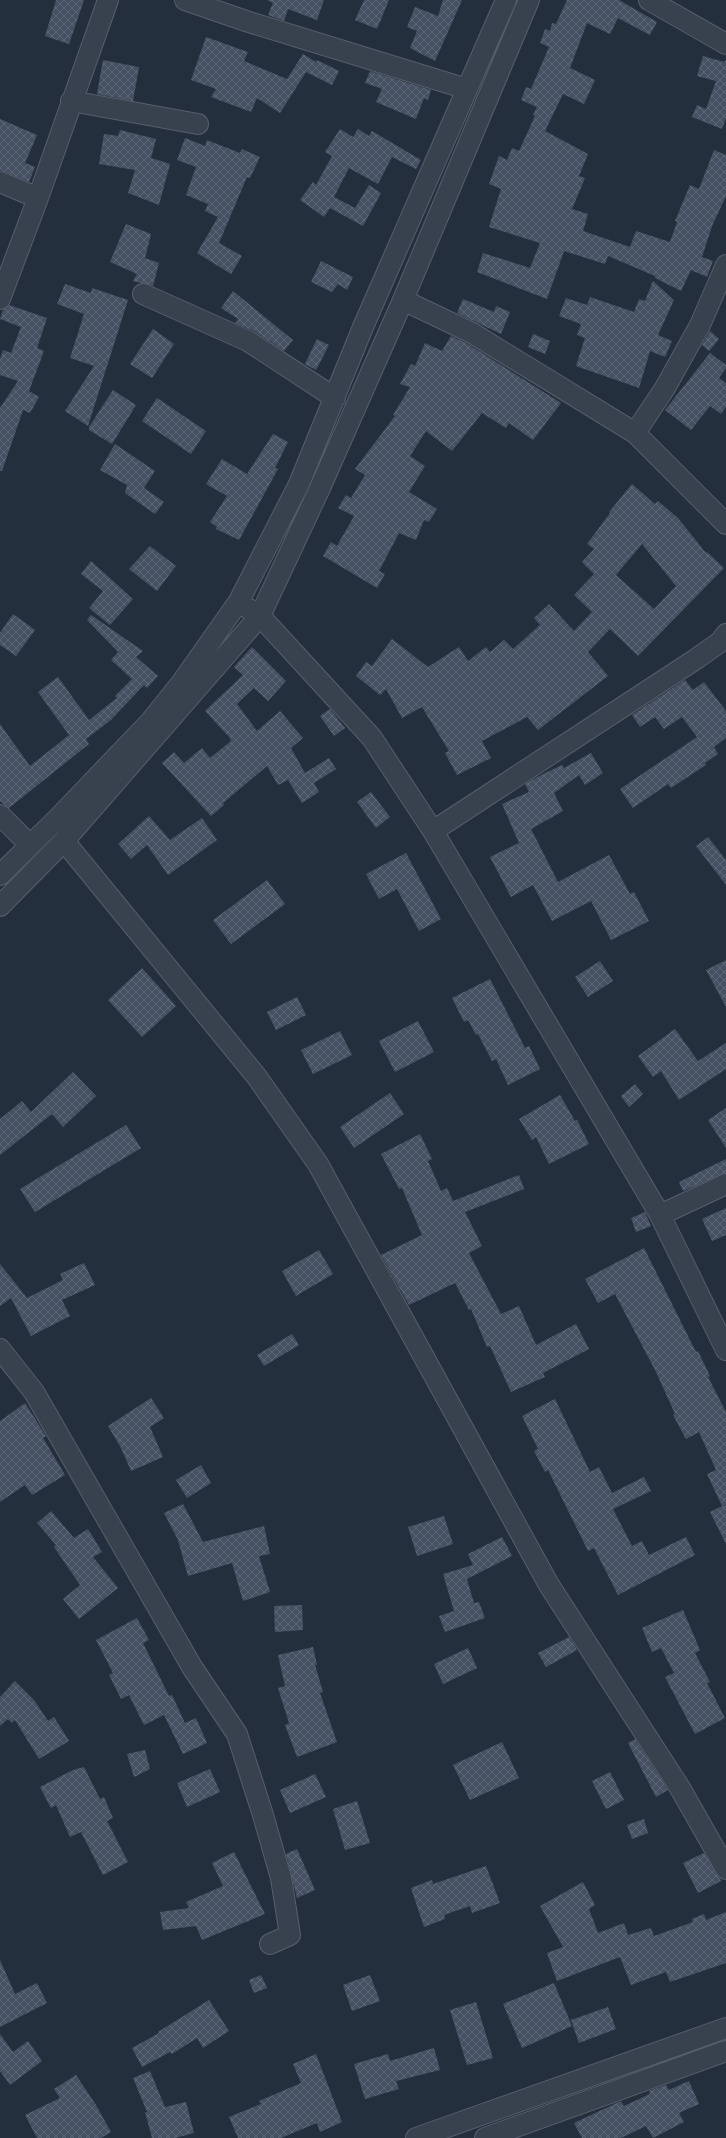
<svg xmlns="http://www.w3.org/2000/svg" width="726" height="2138" font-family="Barlow,sans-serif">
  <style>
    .building { fill: url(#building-cross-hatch); fill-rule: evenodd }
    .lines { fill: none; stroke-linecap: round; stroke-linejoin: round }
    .minor-casing { stroke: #565f6c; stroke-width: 22 }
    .minor { stroke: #38414e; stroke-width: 20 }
  </style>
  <defs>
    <pattern id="building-cross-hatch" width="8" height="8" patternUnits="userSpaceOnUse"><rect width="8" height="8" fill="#455162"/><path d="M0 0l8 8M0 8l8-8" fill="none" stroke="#5d6877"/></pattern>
  </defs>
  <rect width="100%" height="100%" fill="#242f3e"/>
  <path class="building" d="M56,0H84L69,44L45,36Z
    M267,0H324L317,20L288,9L284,21L268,15L273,3Z
    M364,0H389L377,29L355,20Z
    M443,0H462L435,61L410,48L417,31L407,27L415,7L438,16Z
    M567,0H619L657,22L650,35L618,18L610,34L587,23L570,68L595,80L584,104L563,94L545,131L588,154L579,176L585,178L572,209L588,214L583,231L630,247L636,231L670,242L677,222L675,221L690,185L699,189L714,150L726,155V196L712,226L702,257L713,261L707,277L691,270L681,291L655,278V276L608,256L605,264L564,251L547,299L477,272L483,253L530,268L540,243L489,227L501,189L489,184L499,156L507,160L512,148L519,151L535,116L533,115L537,107L521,100L526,87L531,89L549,47L540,43L545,29L550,31L552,23L556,24Z
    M206,37L248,52L244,61L287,79L303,54L316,62L317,60L339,71L332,85L306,72L280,113L257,98L251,112L211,97L216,89L191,80Z
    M703,56L724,62L726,60V118L722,129L692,117L697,105L706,109L716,81L697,76Z
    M103,60L139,67L133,101L97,94Z
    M370,71L431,90L428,100L424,98L416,119L376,102L382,89L365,83Z
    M0,119L37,135L25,163L35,167L29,182L0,170Z
    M340,129L353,137L358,129L369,136L372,131L421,160L416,169L392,157L378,184L349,168L334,197L355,208L369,185L381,193L363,226L330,208L324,217L300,200L313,182L316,185L332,156L325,152Z
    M120,130L156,139L151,158L170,164L159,205L128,193L135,170L99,164L104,134L118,136Z
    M185,138L205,146L207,140L240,153L242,149L260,157L250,178L247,177L219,243L242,256L231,274L197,253L218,217L205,211L208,204L186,195L196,167L177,160Z
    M126,224L151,234L145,258L159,263L153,286L133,281L137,274L110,262Z
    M321,261L353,277L347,290L338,284L332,292L311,282Z
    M653,281L674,300L658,335L672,341L665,357L650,351L639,388L576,366L585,338L577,335L581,324L559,316L566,298L587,305L590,297L634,312L639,299L645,301Z
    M65,284L91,293L92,288L128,300L88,426L65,411L94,366L70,358L84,314L57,304Z
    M233,291L293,340L284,351L254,331L235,323L238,319L221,308Z
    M463,299L494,312L496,306L510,312L501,334L457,313Z
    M9,305L47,318L37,348L44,351L29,391L39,397L30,413L23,410L2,471H0V408L18,381L0,375V359L3,350L11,353L21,327L0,319L3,310Z
    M153,329L174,344L152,378L130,364Z
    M710,331L719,339L709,351L702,345Z
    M533,334L550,341L545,354L528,347Z
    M451,336L466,343L561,403L533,440L509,423L506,428L482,413L452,451L426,431L410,456L425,466L409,492L437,509L429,522L424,520L416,540L399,533L379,571L385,574L377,588L323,556L331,542L337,546L354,516L338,508L346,495L351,498L365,475L355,469L395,416L393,415L410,387L400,384L411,364L415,366L425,343L442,351Z
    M317,339L329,345L316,370L305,364Z
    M710,353L726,365V368L719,378L726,383V407L721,414L710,406L691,430L665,410Z
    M113,390L136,405L112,444L89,430V427Z
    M157,398L206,431L191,454L142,421Z
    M273,434L288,442L275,468L278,469L239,540L216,529L217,527L210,522L227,496L206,484L222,459L247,474Z
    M115,444L155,471L144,488L164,502L155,514L125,493L127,485L100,470Z
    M632,484L655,504L658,501L678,518L706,553L707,552L724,568L638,656L610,629L588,652L608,676L538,730L527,717L482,741L491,758L457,775L445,753L449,751L422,707L402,718L386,689L380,695L356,676L366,662L372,666L392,639L428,667L459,647L468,661L486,647L490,652L504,640L513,649L540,625L534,618L549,604L574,631L592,612L574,595L594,574L582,562L594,549L587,544L610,513L609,512ZM642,544L676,586L654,609L616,575Z
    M150,546L176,566L157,591L129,569Z
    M91,561L133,599L110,625L89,608L103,591L81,574Z
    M13,614L35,630L16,656L0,645V633Z
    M91,615L143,651L136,657L158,676L147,688L144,685L111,720L86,739L89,744L9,808L0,801V724L30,766L69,735L38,692L58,677L89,720L117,698L115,696L132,679L111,660L118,652L87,620Z
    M252,647L286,681L268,701L254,688L237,704L257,731L280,711L303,738L291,748L305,773L329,758L336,769L314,783L319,792L302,803L288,780L278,785L267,766L223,803L224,805L211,816L162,763L174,752L184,763L202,748L210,758L231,741L230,738L205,711L243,675L234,667Z
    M685,680L693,690L704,682L726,711V738L714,747L718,754L705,763L706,765L671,788L668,784L633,808L620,789L697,737L682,717L664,729L655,717L640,727L632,715Z
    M330,709L345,728L334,736L320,716Z
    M591,753L603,773L585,785L579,775L554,793L563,811L531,829L558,882L609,855L630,894L634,892L649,921L611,940L591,901L552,921L533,885L511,897L490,857L519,843L502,804L529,792L525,784L539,776L562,765L564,768Z
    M371,792L390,817L376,828L357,802Z
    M149,816L170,840L202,818L217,840L168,875L147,845L131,859L118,844Z
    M708,837L726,860V885L696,846Z
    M406,853L441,919L419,931L397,889L379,899L366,874Z
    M267,880L285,904L231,944L213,920Z
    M726,960V1007L706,970Z
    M600,961L613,981L588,997L575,977Z
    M142,968L176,1006L142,1037L108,1000Z
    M490,979L525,1048L529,1046L540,1069L508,1085L496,1059L492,1061L478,1034L476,1035L468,1020L464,1022L452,998Z
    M297,997L306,1015L276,1030L267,1012Z
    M418,1021L434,1052L395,1072L379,1041Z
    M675,1029L698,1061L726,1043V1069L679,1100L661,1071L653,1077L638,1056Z
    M340,1031L352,1055L313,1074L301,1050Z
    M73,1072L96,1096L63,1127L52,1114L0,1155V1119L22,1101L31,1112Z
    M635,1084L643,1094L629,1107L621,1096Z
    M390,1093L404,1114L354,1148L340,1127Z
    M560,1095L575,1121L577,1120L589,1144L549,1164L536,1137L532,1140L519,1119Z
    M726,1108V1148L708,1120Z
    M126,1125L141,1148L35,1212L20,1189Z
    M420,1134L432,1159L428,1161L441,1191L447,1188L453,1201L519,1175L524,1189L465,1212L482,1246L469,1253L501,1314L519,1306L536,1345L576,1324L589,1349L543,1373L545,1377L511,1392L490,1346L487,1347L471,1309L469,1310L455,1283L409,1305L381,1255L422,1235L402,1188L399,1189L381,1154Z
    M726,1159V1173L683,1191L679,1182Z
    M726,1208V1235L712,1241L702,1219Z
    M645,1212L651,1226L636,1232L631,1218Z
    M644,1248L696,1352L698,1351L710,1376L708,1377L726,1412V1544L710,1512L722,1506L707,1474L716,1470L699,1432L686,1439L673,1415L675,1414L656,1372L615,1294L598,1303L585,1279Z
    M319,1250L333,1274L296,1296L282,1271Z
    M84,1263L95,1285L62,1300L70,1316L31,1336L11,1298L0,1306V1264L27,1298L63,1280L60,1274Z
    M292,1334L299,1345L264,1366L257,1355Z
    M151,1398L164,1418L150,1427L163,1457L131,1471L121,1448L108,1426Z
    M555,1399L590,1472L599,1467L612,1493L644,1477L651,1491L613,1509L632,1546L642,1541L649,1555L686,1537L695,1555L618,1595L594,1548L588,1551L548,1470L545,1472L534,1451L538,1449L522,1416Z
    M25,1403L46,1436L43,1438L65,1475L32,1495L25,1485L0,1502V1421Z
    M201,1465L211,1483L187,1498L176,1480Z
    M183,1504L203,1542L264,1526L270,1554L259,1556L270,1592L243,1601L232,1563L188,1576L178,1540L164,1513Z
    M51,1511L74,1538L88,1529L102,1552L93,1557L118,1588L79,1619L63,1599L80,1585L54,1547L56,1545L37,1523Z
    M444,1516L453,1544L417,1556L408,1527Z
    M502,1537L512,1556L467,1579L474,1603L479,1602L485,1618L445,1632L439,1616L454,1611L443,1574L473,1565L468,1554Z
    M302,1605L303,1630L275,1632L274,1606Z
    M683,1610L700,1650L695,1653L710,1682L707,1683L725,1718L695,1734L665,1677L674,1673L661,1648L652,1652L642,1628Z
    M137,1618L149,1640L143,1643L169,1696L172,1695L185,1723L196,1718L207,1743L183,1754L164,1715L144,1725L129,1695L121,1699L109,1675L113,1673L96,1640Z
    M569,1637L577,1650L546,1667L538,1653Z
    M313,1647L317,1665H315L323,1692L320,1693L337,1742L297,1757L285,1725L289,1723L278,1688L285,1686L278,1655Z
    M468,1648L477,1668L443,1684L434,1664Z
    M15,1681L34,1700L48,1721L54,1717L69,1741L39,1759L15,1720L12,1723L8,1719L0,1726V1697Z
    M635,1739L668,1790L656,1797L628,1743Z
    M502,1742L519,1778L470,1800L453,1765Z
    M145,1750L150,1769L134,1777L127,1754Z
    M84,1767L100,1799L104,1797L113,1818L107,1821L128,1862L103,1875L81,1832L70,1837L56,1805L51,1808L40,1787L73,1770Z
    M210,1769L220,1792L187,1807L177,1783Z
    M610,1772L624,1800L606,1809L592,1781Z
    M315,1774L326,1797L290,1813L280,1790Z
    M357,1801L370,1843L345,1850L333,1809Z
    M644,1819L648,1833L632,1839L627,1825Z
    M297,1849L315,1890L297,1898L286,1854Z
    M234,1852L265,1914L202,1940L196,1926L163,1930L160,1912L189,1908L186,1902L223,1886L212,1863Z
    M704,1853L721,1881L698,1893L683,1863Z
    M486,1866L500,1903L472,1913L470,1906L444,1915L445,1919L424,1927L411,1888L432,1880L433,1884Z
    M583,1882L595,1905L589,1909L598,1933L624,1923L628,1935L651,1928L654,1936L693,1922L692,1919L704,1914L706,1920L726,1912V1963L670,1982L666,1972L631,1985L620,1957L557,1981L547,1953L563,1947L540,1906Z
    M0,1960L15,1994L37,1983L47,2003L0,2027Z
    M261,1975L267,1988L254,1993L249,1980Z
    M370,1975L380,2001L352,2011L343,1985Z
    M554,1983L572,2026L522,2048L503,2004Z
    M209,2000L229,2031L203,2048L197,2038L172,2054L170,2052L142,2067L132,2048L159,2033L158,2032Z
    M476,2002L493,2058L467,2065L450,2010Z
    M608,2007L616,2029L579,2043L571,2020Z
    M0,2034L13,2052L28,2041L42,2061L10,2085L0,2071Z
    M434,2048L440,2070L396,2081L399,2089L365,2099L354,2064L388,2054L390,2061Z
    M316,2054L342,2122L320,2132L317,2123L281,2138H238L229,2117L261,2104L259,2101L301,2083L293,2064Z
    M150,2071L165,2107L186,2102L194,2133L175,2138H152L145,2112H147L133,2078Z
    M76,2075L96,2105L111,2132L101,2138H37L25,2115L60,2098L54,2089Z
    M689,2081L699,2104L679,2113L684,2122L653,2138L646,2126L621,2138H582L574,2123L621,2101L624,2106L650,2094L649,2091L666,2085L669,2090Z"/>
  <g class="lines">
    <g class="minor-casing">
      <path id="minor" d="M185,0L249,22L467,89
        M649,0L726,44
        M71,101L198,124
        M0,182L38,198
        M143,294L248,341L335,398
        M0,299L38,198L108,0
        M403,300L472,333L635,433L726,524
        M635,433L665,388L700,325L726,265
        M249,609L260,616L372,738L433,831L660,1215L726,1350
        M0,815L30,845
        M433,831L696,659L720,642L726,634
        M64,841L257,1077L318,1164L549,1585L680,1788L726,1869
        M0,875L59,817L150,722L182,682L239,601L299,484L363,327L506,0
        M0,906L64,841L260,616L320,488L403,300L529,0
        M660,1215L726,1184
        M0,1349L34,1392L192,1667L237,1734L263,1815L281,1878L290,1935L270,1944
        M416,2138L726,2028
        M485,2138L726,2051"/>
    </g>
    <use href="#minor" class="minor"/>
  </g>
</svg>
